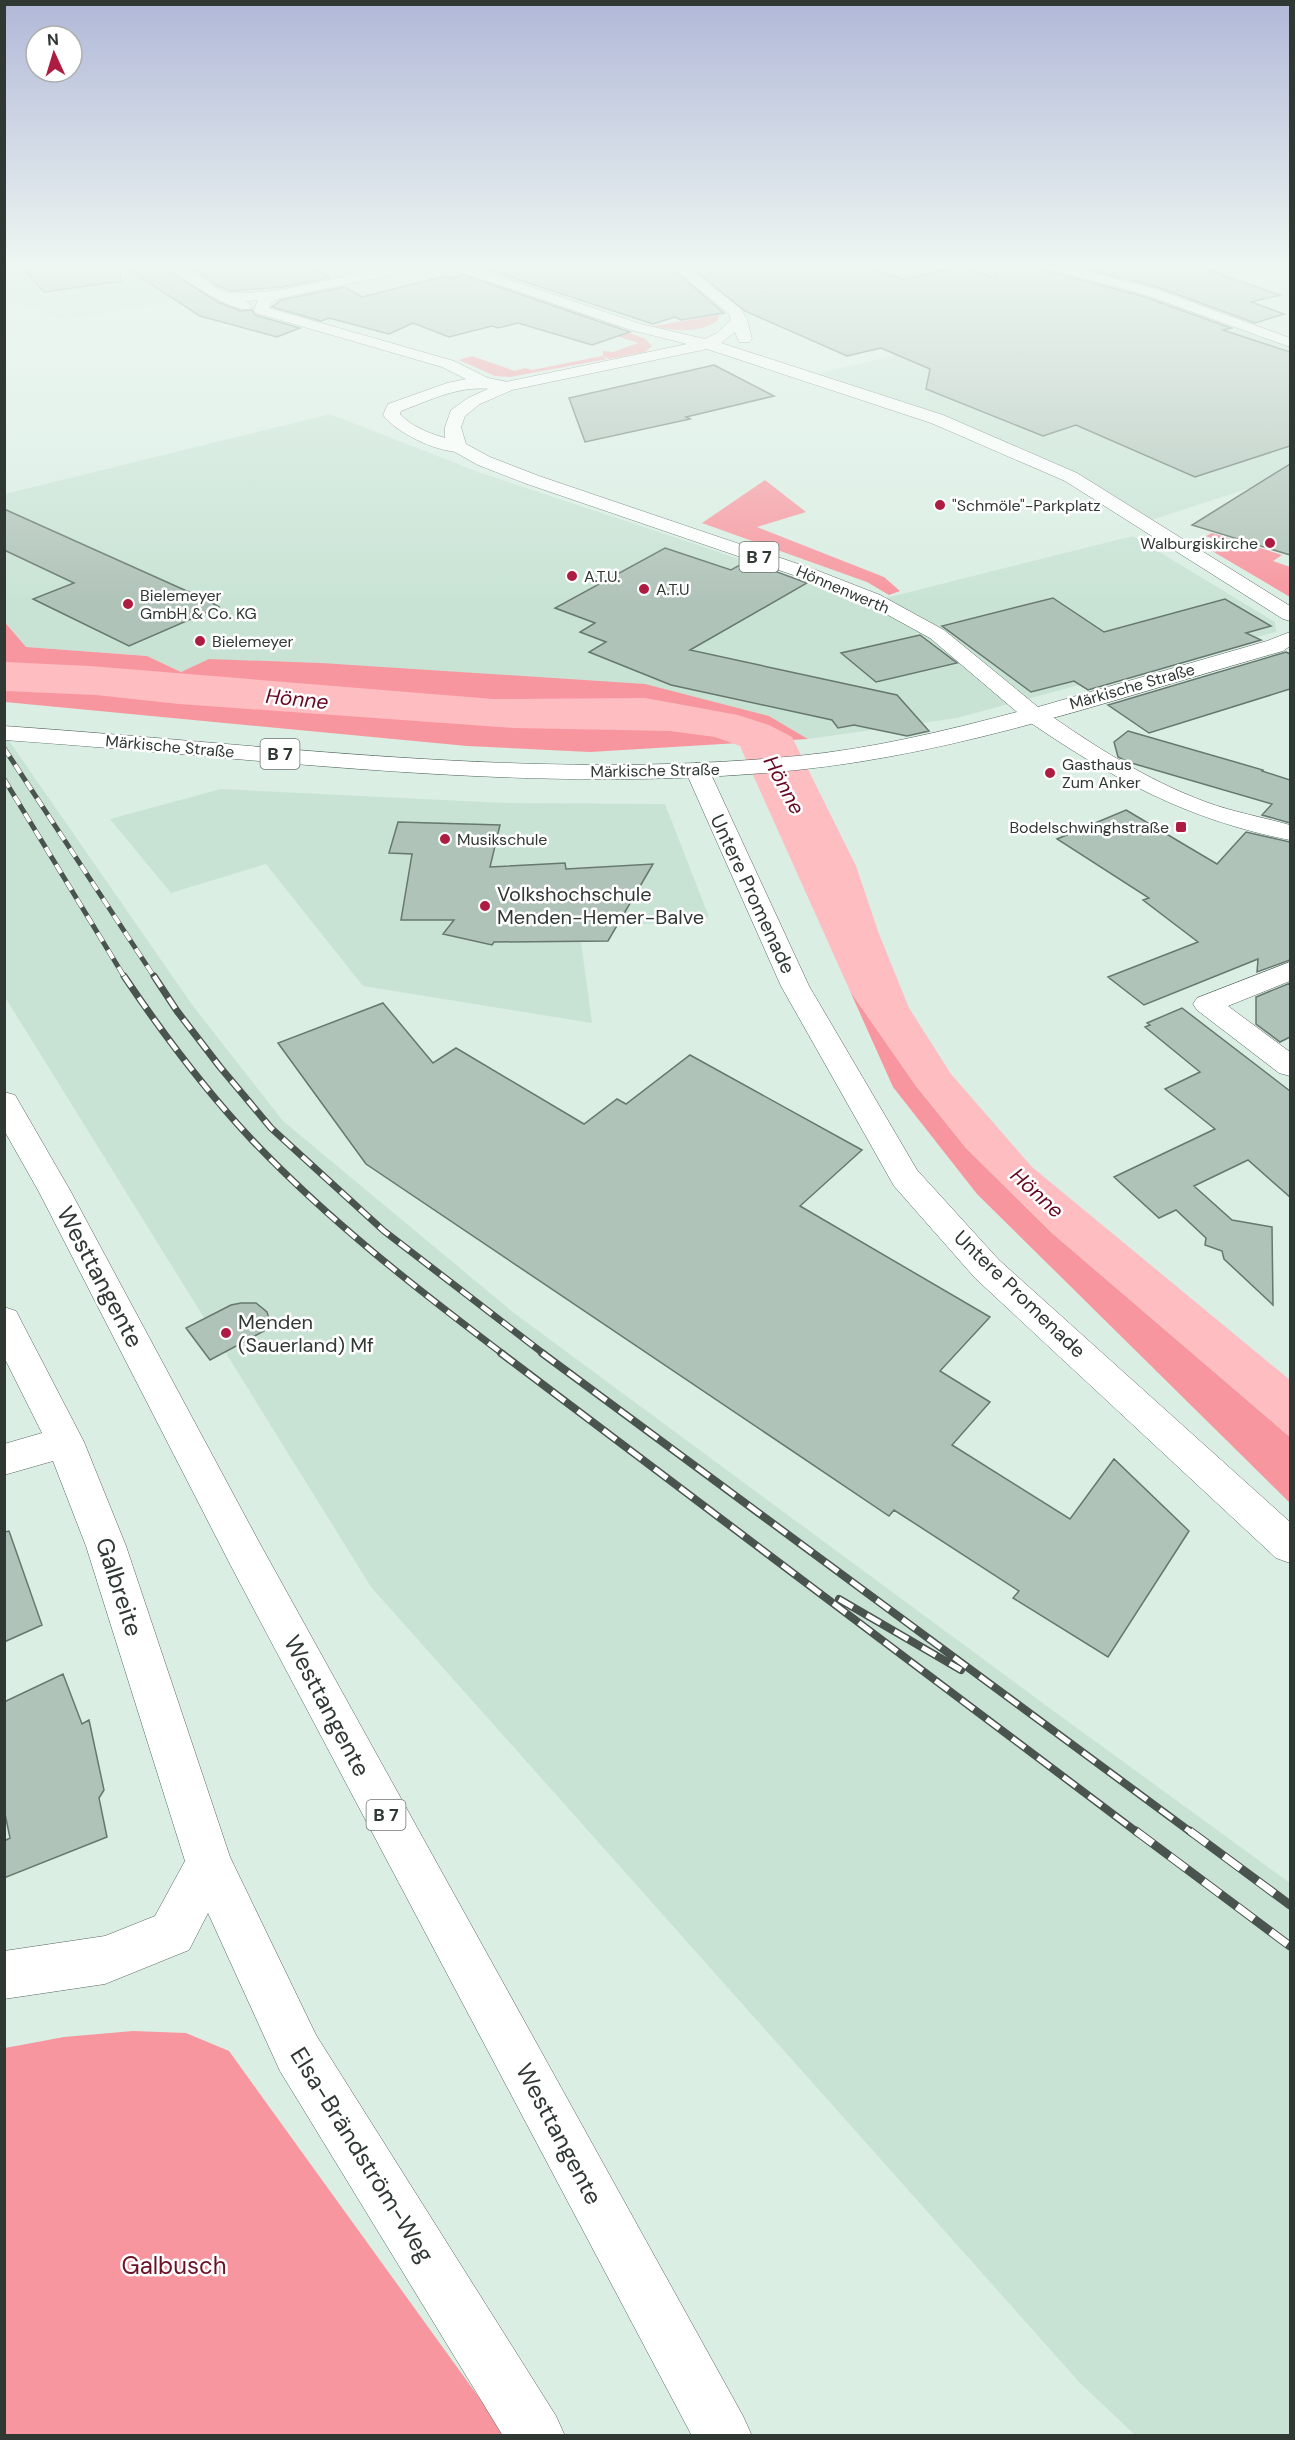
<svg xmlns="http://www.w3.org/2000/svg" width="1295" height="2440" font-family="'DM Sans',sans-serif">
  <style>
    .built { fill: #c8e3d4 }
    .green { fill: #f8969f }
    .water { fill: #febdc1 }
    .building { fill: #b0c3b8; stroke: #67786e; stroke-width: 1.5 }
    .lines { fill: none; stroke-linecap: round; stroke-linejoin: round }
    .minor-casing { stroke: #56675d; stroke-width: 1 }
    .major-casing { stroke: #56675d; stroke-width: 1 }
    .minor { fill: #fff; fill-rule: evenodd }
    .major { fill: #fff; fill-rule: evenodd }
    .rail-far3-casing { stroke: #4a544f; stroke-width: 5 }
    .rail-far2-casing { stroke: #4a544f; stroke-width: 7 }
    .rail-far1-casing { stroke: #4a544f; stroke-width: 8 }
    .rail-casing { stroke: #4a544f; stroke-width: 9 }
    .rail-far3 { stroke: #fff; stroke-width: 4; stroke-dasharray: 10; stroke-linecap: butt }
    .rail-far2 { stroke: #fff; stroke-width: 4.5; stroke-dasharray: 13; stroke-linecap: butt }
    .rail-far1 { stroke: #fff; stroke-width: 5; stroke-dasharray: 16; stroke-linecap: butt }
    .rail { stroke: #fff; stroke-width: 7; stroke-dasharray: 21; stroke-linecap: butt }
    .poi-dot { fill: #af1c41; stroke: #fff; stroke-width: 2 }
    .labels { text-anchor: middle; stroke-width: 5; stroke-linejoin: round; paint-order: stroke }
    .far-poi-label { font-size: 16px; fill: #303834; stroke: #fff; text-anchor: start }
    .far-street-label { font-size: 16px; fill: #303834; stroke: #fff }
    .shield { fill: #fff; stroke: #6e7471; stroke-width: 1.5 }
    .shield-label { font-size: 18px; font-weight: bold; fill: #303834 }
    .poi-label { font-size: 20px; fill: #303834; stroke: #fff; text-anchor: start }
    .street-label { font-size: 20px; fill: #303834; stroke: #fff }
    .water-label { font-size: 21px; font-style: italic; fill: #660821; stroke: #fff }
    .near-street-label { font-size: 24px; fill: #303834; stroke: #fff }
    .near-park-label { font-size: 24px; fill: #6c1025; stroke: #fff }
  </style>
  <rect width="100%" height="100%" fill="#daeee3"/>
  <path class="built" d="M5,264H160L210,295L64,320L5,299Z
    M1149,294L1290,346V494L1259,485L1151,520L935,414L817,374Z
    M330,414L481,473L710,549L807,583L858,605L1133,536L1275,622L1276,632L957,718L808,739L769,716L210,659L181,672L147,656L26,647L5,621V494Z
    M5,735L193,1006L283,1121L514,1313L1044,1704L1290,1883V2435H1135L1080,2383L371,1587L5,997Z
    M221,789L505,803L665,804L709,917L617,927L608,941L581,942L592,1023L363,986L266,864L171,893L110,819Z"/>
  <path class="green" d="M719,315L718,320C701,333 675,332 654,326Z
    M579,317L644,338L652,346L645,352L609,359L603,356V351L613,352L638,343L602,331Z
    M472,356L515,371L525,368L532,370L602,356L607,359L510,377L495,376L459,360Z
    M765,480L806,512L757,527L884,577L900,591L889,595L867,582L702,523Z
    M1212,533L1282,555L1273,561L1290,567V597L1207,548L1222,542L1206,536Z
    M4,621L26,647L147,656L181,672L209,659L321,663L645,684L769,716L808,739L590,752L467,746L5,702Z
    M850,991L916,1086L966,1148L1052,1233L1290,1437V1503L977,1194L893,1087Z
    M133,2031L186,2033L229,2051L506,2435L5,2436V2048L64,2037Z"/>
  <path class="water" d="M5,662L90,666L493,699L645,698L738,715L769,725L792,737L856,866L879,934L909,1008L951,1074L1032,1167L1290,1380V1437L1052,1233L966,1148L916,1086L850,991L740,746L715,737L670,731L514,728L179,704L96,695L5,691Z"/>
  <path class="building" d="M19,264H119L121,281L44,292Z
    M120,264H164L181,279L218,302L241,311L252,310L255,315L300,328L277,337L200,316Z
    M181,264H306L330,278L282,287L231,291L218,286L196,270Z
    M510,264H667L724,313L681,320L675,317L653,324L486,269Z
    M687,264H717L727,269L759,264L776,266L809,264L822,269L862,264L903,279L963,267L995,278L998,264H1036L1039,269L1142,296L1231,328L1223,330L1290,352V446L1195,477L1076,425L1043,436L926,389L930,369L881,348L847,356L745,311Z
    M1066,264H1191L1280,295L1251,302L1284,314L1255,323L1154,286Z
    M464,275L630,332L592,345L518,323L498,328L492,326L449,337L413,323L389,334L329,318L321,321L272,307L281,300L345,287L362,297L445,276L452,278Z
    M714,365L774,396L686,417L690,419L585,442L569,398Z
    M1290,464V555L1192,525Z
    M4,509L209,601L219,607L129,646L33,599L74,583L4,550Z
    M665,548L731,570L747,561L807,583L690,650L897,695L929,731L907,736L854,725L838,728L832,720L671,685L589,652L606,642L580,632L595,623L555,608Z
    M1053,598L1104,632L1225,599L1271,626L1246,633L1261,640L1088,690L1074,681L1031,692L942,626Z
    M920,635L957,663L876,682L841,653Z
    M1286,652L1290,654V689L1149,733L1108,705Z
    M1128,731L1263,770L1262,771L1290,780V823L1262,815L1272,804L1128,762L1118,757L1114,742Z
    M1126,810L1217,864L1246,832L1290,842V960L1257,972L1258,959L1144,1005L1108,977L1198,942L1143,900L1149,898L1057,839Z
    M398,822L500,825L490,867L565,863L566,869L653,864L608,941L494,942L492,945L443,934L454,920H401L412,854L389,853Z
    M1290,983V1037L1280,1042L1256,1024V997Z
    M383,1003L433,1063L456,1048L584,1124L617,1099L626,1104L690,1055L862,1150L800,1206L990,1317L940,1371L990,1402L952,1445L1070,1519L1114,1459L1189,1531L1108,1657L1013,1598L1019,1591L894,1510L889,1516L366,1164L278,1043Z
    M1182,1008L1290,1091V1197L1248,1160L1194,1186L1232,1220L1272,1227L1273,1305L1224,1259L1222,1251L1205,1245L1206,1238L1176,1210L1159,1218L1114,1177L1215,1129L1165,1089L1200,1072L1145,1027L1150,1025L1147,1023Z
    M241,1303H256L267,1312L269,1319L264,1331L210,1360L186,1328L231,1305Z
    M9,1531L42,1625L4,1642V1532Z
    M63,1674L82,1724L89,1720L104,1790L99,1798L107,1837L4,1878V1841L10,1838L4,1809V1702Z"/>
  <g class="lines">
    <g class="minor-casing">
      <path id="minor" d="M166,264C196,261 211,293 231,293C300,295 365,264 433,264L431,267L426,268L280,298L271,303L269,308L454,361L488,378L513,383L515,386L507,391C463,383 441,396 401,411L400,414C417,432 442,437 465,443L468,447L465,451C443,456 396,433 383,415L388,404L447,383L466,379L442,367L256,313L254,310L258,300L246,301L252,306L250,309C233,313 178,277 166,264Z
        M1038,264H1059L1153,288L1290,338V347L1143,294L1040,267Z
        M1033,707L1041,709C1093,745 1146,780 1206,802C1233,812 1262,817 1290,825V840C1187,820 1111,778 1025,719L1022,714L1025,709Z
        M697,763L705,765L709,770L809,986L917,1170L999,1260L1290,1522V1563L1276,1558L975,1278L894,1186L781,986L685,770L689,765Z
        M1290,962V981L1228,1006L1290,1052V1076L1279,1073L1197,1010L1193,1004L1197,998Z
        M4,1307L16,1311L84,1442L126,1546L230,1857L316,2035L556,2416L565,2436H503L280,2071L208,1913L189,1950L105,1984L4,1999V1951L105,1936L155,1916L185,1861L86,1546L53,1461L4,1475V1444L42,1433L4,1357Z"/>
    </g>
    <g class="major-casing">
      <path id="major" d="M444,264H463L641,324L705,339L717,333L731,320L729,314L669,264H684L741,309L747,319L752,339L749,342H739L735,332L721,343L943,415L1077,473L1290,606V621L1283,619L1065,481L931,423L707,349L512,390L480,404L465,416L461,427L466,444L490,457L539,476L816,570L880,595L944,630L1038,707L1267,641L1290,632V646L1283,651C1123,696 963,753 797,770C533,797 268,758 4,740V726C268,744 532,782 797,756C871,749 945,731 1017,712L930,638L866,603L802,578L527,484L478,465L453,451L445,437V427L451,410L468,398L501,383L687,344L631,330L446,267Z
        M4,1092L15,1095L71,1192L259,1542L743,2416L752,2436H692L231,1566L39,1192L4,1130Z"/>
    </g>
    <use href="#minor" class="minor"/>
    <use href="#major" class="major"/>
    <g class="rail-far3-casing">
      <path id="rail-far3" d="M4,748L155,978
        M4,779L125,978"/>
    </g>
    <g class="rail-far2-casing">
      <path id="rail-far2" d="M124,976C163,1034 205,1090 253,1141C329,1221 416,1288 503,1354
        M154,976L177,1011L220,1067L271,1128L384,1231L544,1354"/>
    </g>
    <g class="rail-far1-casing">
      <path id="rail-far1" d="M501,1353L1138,1833
        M542,1353L1192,1833
        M839,1599L961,1670"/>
    </g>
    <g class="rail-casing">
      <path id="rail" d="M1136,1831L1290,1946
        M1190,1831L1290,1905"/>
    </g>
    <use href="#rail-far3" class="rail-far3"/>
    <use href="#rail-far2" class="rail-far2"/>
    <use href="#rail-far1" class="rail-far1"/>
    <use href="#rail" class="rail"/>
  </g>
  <linearGradient id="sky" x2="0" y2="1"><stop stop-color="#b1b8d8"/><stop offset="0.44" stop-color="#eef7f2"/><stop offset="1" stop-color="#eef7f2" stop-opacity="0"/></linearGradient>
  <rect width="1295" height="605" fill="url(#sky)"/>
  <g class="poi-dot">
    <circle cx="940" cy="505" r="6"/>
    <circle cx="1270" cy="543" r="6"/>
    <circle cx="572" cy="576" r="6"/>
    <circle cx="644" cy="589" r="6"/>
    <circle cx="128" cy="604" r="6"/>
    <circle cx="200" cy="641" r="6"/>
    <circle cx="1050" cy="773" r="6"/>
    <rect x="1175" y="821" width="12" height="12" rx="3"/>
    <circle cx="445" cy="839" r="6"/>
    <circle cx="485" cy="906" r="6"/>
    <circle cx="226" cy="1333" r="6"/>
  </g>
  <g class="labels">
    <g class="far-poi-label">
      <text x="952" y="511">"Schmöle"-Parkplatz</text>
      <text x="1258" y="549" text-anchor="end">Walburgiskirche</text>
      <text x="584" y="582">A.T.U.</text>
      <text x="656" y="595">A.T.U</text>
      <text x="140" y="601">Bielemeyer<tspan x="140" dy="18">GmbH &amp; Co. KG</tspan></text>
      <text x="212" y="647">Bielemeyer</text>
      <text x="1062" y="770">Gasthaus<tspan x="1062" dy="18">Zum Anker</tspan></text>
      <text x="1169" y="833" text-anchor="end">Bodelschwinghstraße</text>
      <text x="457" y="845">Musikschule</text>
    </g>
    <g class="far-street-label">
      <text transform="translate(843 589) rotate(23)" y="6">Hönnenwerth</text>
      <text transform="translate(1132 686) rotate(-16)" y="6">Märkische Straße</text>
      <text transform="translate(170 746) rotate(5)" y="6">Märkische Straße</text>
      <text transform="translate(655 770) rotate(-1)" y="6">Märkische Straße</text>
    </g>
    <g class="shield">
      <rect x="739.5" y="542" width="39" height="30" rx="4.5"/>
      <rect x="260.5" y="739" width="39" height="30" rx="4.5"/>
      <rect x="366.5" y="1800" width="39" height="30" rx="4.5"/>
    </g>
    <g class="shield-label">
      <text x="759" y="563">B 7</text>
      <text x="280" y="760">B 7</text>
      <text x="386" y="1821">B 7</text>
    </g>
    <g class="poi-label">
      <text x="497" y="901">Volkshochschule<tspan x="497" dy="23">Menden-Hemer-Balve</tspan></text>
      <text x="238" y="1329">Menden<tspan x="238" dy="23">(Sauerland) Mf</tspan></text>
    </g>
    <g class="street-label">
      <text transform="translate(753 894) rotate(65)" y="7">Untere Promenade</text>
      <text transform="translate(1020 1294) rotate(44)" y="7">Untere Promenade</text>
    </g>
    <g class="water-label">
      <text transform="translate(297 699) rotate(6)" y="7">Hönne</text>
      <text transform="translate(784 785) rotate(62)" y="7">Hönne</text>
      <text transform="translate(1037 1193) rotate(42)" y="7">Hönne</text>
    </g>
    <g class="near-street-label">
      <text transform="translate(100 1277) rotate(62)" y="8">Westtangente</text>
      <text transform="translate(119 1587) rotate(72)" y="8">Galbreite</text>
      <text transform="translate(327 1706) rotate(62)" y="8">Westtangente</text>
      <text transform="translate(559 2134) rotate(62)" y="8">Westtangente</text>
      <text transform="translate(362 2155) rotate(58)" y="8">Elsa-Brändström-Weg</text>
    </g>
    <g class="near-park-label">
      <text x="174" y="2274">Galbusch</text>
    </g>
  </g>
  <rect width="1295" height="2440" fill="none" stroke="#303834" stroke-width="12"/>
  <g transform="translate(54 54) rotate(356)"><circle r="28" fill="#ffffff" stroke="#acafae" stroke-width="1.5"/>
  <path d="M0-4.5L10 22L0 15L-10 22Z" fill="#af1c41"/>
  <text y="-9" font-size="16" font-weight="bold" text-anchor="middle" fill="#303834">N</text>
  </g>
</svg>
